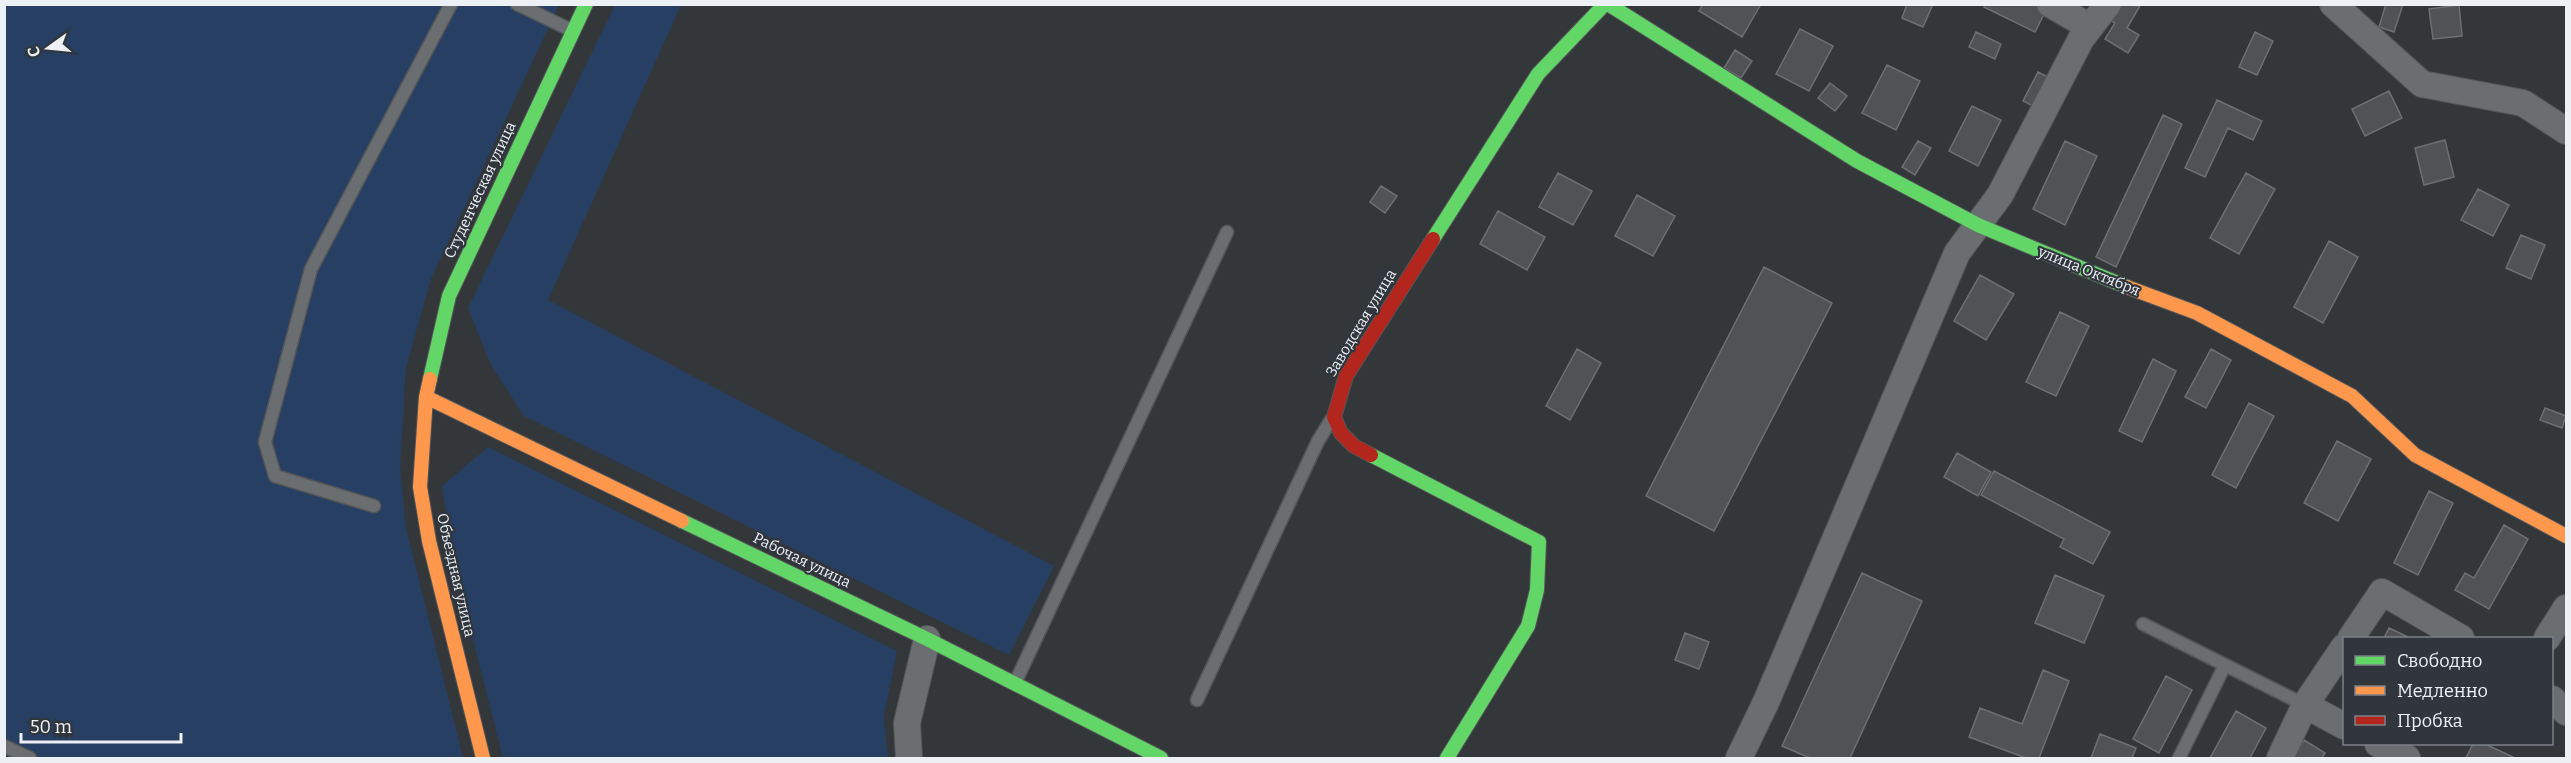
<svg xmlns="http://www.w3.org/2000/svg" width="2571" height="763" font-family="Bitter,serif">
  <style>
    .green { fill: #273f62 }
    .building { fill: #505255; stroke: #6d7073; stroke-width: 1.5 }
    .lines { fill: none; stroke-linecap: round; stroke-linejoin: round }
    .lane-casing { stroke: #535558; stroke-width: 15 }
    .street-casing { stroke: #535558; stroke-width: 28 }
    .fast-casing { stroke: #535558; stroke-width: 16 }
    .slow-casing { stroke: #535558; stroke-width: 16 }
    .jam-casing { stroke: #535558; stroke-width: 16 }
    .lane { stroke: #6b6e71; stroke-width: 12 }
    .street { stroke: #6b6e71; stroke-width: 26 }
    .fast { stroke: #63d668; stroke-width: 14 }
    .slow { stroke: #ff974d; stroke-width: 14 }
    .jam { stroke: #b3261e; stroke-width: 14 }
    .labels { text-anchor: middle; stroke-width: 4.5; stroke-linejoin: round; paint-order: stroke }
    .street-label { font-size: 15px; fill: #edf0f5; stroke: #31363d }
  </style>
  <rect width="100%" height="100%" fill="#34373a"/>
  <path class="green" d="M4,5H559L431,279L406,368L400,467L406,528L463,758H5Z
    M615,5H681L548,300L1054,566L1009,655L524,416L491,365L468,308Z
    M488,447L897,651L884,716L888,758H503L456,573L442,486Z"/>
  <path class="building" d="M1703,4H1761L1742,37L1699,11Z
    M1907,4H1933L1923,27L1902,18Z
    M1985,4H2035L2046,10L2035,32L1984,7Z
    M2119,4L2140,6L2127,28L2139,35L2128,53L2105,39L2115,23L2110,20Z
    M2386,4H2403L2394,32L2379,27Z
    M2459,5L2462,36L2433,39L2429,9Z
    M1800,29L1833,46L1809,91L1776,74Z
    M1976,32L2001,44L1995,59L1969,47Z
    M2255,32L2273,41L2257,75L2239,67Z
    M1735,50L1752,61L1741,78L1724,68Z
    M1887,65L1920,81L1896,130L1862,113Z
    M2038,72L2052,79L2037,108L2023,101Z
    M1830,83L1847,96L1835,111L1818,98Z
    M2389,91L2402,118L2365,136L2352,109Z
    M2217,100L2262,121L2253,140L2228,128L2205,177L2185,168Z
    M1972,106L2001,120L1978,166L1949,151Z
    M2163,115L2182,124L2116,267L2096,257Z
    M2445,140L2454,177L2424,185L2415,148Z
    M1918,141L1931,148L1915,175L1902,167Z
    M2065,141L2097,156L2065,225L2033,209Z
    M1558,173L1592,191L1573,225L1539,207Z
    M2246,173L2275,189L2239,254L2210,238Z
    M1381,186L1397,196L1385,213L1370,202Z
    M2478,189L2509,205L2493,236L2461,220Z
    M1637,195L1675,216L1653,256L1615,236Z
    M1498,211L1545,237L1527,270L1480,244Z
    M2521,235L2545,245L2531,279L2506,268Z
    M2329,241L2358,257L2323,323L2294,307Z
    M1764,267L1832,303L1714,531L1646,496Z
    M1980,275L2014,294L1986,340L1954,321Z
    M2060,312L2089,326L2056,396L2026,382Z
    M1577,349L1601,363L1570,420L1546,406Z
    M2211,349L2231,360L2206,408L2185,397Z
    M2153,359L2176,371L2142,442L2119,431Z
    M2249,403L2274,416L2236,488L2212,475Z
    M2545,408L2566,416L2562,428L2540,420Z
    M2337,441L2371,459L2338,521L2304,503Z
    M1957,453L1991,472L1978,496L1944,477Z
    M1994,471L2110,532L2093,564L2060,547L2064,539L1981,495Z
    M2429,491L2453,503L2418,575L2394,563Z
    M2504,525L2528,539L2489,609L2455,590L2465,573L2474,578Z
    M1862,573L1922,601L1850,758H1810L1782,746Z
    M2055,575L2104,596L2084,643L2035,623Z
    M2389,628L2410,638H2384Z
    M1685,633L1709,642L1699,669L1675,660Z
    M2043,670L2069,681L2039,758H2026L1969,737L1980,708L2022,724Z
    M2166,676L2192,690L2159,753L2133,739Z
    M2236,711L2266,728L2250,758H2210Z
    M2100,734L2136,748L2132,758H2091Z
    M2304,740L2325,753L2322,758H2293Z
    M2473,744H2485L2515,758H2466Z"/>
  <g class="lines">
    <g class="lane-casing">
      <path id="lane" d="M517,4L573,31
        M374,506L275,476L265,442L311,269L451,4
        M2143,624L2305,705
        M1015,683L1227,232
        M1197,700L1318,441L1331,420
        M4,746L30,758
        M2179,758L2225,665"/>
    </g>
    <g class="street-casing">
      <path id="street" d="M2050,4L2090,27
        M2333,4L2422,84L2523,103L2566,131
        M2351,638L2382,592L2461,638
        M2547,638L2566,608
        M2552,699L2566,712
        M2305,705L2344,726
        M2378,744L2407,758
        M909,758L907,723L927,639
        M1739,758L1766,702L1957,253L2000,195L2081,39L2108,4
        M2280,758L2305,705L2344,647"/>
    </g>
    <g class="fast-casing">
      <path id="fast" d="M1608,4L1857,161L1978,225L2127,287
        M1433,239L1538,74L1605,4
        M430,379L449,296L586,4
        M1371,455L1539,542L1537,590L1528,626L1447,758
        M682,521L927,639L1161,758"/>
    </g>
    <g class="slow-casing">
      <path id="slow" d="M2127,287L2197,313L2352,396L2415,455L2566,536
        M430,379L426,397L420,487L429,541L483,758
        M426,397L682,521"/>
    </g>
    <g class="jam-casing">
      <path id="jam" d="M1371,455L1354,446L1341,433L1334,417L1346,376L1433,239"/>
    </g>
    <use href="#lane" class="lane"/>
    <use href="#street" class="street"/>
    <use href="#fast" class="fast"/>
    <use href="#slow" class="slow"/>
    <use href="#jam" class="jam"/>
  </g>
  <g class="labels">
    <g class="street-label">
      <text transform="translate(480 190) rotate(-65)" y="5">Студенческая улица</text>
      <text transform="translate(2089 271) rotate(22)" y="5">улица Октября</text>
      <text transform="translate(1361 323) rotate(-59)" y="5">Заводская улица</text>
      <text transform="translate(802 560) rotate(26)" y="5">Рабочая улица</text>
      <text transform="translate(456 575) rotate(77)" y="5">Объездная улица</text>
    </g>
  </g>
  <rect width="2571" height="763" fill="none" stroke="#edf0f5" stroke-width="12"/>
  <rect x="2343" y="637" width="210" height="108" fill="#31363d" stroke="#7c8087" stroke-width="1.5"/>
  <rect x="2355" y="656" width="30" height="9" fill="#63d668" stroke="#7c8087" stroke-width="1.5"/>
  <text x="2397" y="667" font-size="18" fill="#edf0f5">Свободно</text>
  <rect x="2355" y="686" width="30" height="9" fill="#ff974d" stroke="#7c8087" stroke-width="1.5"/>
  <text x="2397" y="697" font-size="18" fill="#edf0f5">Медленно</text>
  <rect x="2355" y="716" width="30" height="9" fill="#b3261e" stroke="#7c8087" stroke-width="1.5"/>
  <text x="2397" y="727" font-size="18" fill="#edf0f5">Пробка</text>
  <g transform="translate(48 48) rotate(255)" stroke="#31363d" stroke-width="4.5" paint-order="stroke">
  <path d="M0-4.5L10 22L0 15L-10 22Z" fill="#edf0f5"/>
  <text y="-9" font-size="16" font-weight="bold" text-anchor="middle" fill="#edf0f5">С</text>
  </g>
  <path d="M21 733v9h160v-9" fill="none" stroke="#edf0f5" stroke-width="3"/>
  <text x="30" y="733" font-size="18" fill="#edf0f5" stroke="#31363d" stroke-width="4.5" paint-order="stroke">50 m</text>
</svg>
